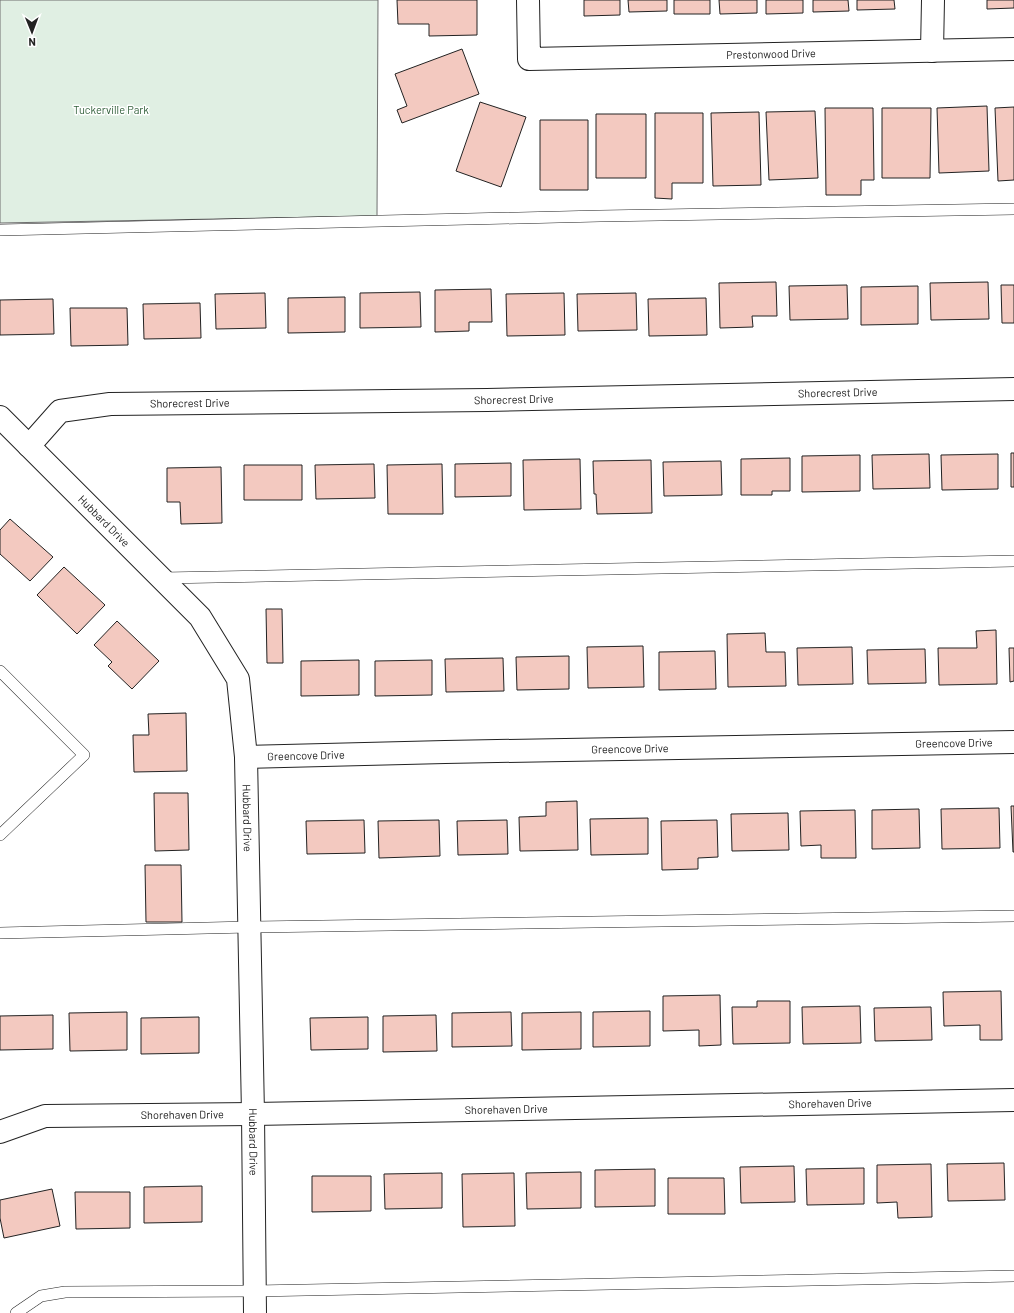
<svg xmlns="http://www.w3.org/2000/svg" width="1014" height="1313" font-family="Barlow,sans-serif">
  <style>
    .green { fill: #e0efe3; stroke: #6f6f6f }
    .building { fill: #f3c9c0; stroke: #222 }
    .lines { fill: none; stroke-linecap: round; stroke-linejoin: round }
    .service-casing { stroke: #222; stroke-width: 12 }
    .minor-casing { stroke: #222; stroke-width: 24 }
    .service { stroke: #fff; stroke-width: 11 }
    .minor { stroke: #fff; stroke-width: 22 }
    .labels { text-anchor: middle; stroke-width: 3; stroke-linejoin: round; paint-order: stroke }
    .street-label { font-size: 11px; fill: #222; stroke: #fff }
    .park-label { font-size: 11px; fill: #2f5e38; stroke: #fff }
  </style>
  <rect width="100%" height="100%" fill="#fff"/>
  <path class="green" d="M0,0H378L377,216L0,223Z"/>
  <path class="building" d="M397,0H477V35L429,36V24H398Z
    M584,0H620V15L584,16Z
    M628,0H667V11L629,12Z
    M674,0H710V14H674Z
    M719,0H757V13L720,14Z
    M766,0H803V13L766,14Z
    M813,0H848L849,11L813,12Z
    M857,0H894L895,9L857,10Z
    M987,0H1014V8L987,9Z
    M462,49L479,94L402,123L397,110L407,106L395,74Z
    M480,102L526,117L501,187L456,171Z
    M987,106L989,171L939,173L937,108Z
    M1014,107V180L998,181L995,108Z
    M825,108H873L874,180H861V195H826Z
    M882,108H931L930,178H882Z
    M815,111L818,178L769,180L766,112Z
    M759,112L761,185L713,186L711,113Z
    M655,113H703V183H672V199L655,198Z
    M596,114H646V178H596Z
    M540,120H588V190H540Z
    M776,282L777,316H752L753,327L720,328L719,283Z
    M988,282L989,319L931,320L930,283Z
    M847,285L848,319L790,320L789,286Z
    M1001,285H1014V323H1002Z
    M918,286V324L861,325V287Z
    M491,289L492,322H469V331L435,332V290Z
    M420,292L421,327L360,328V293Z
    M265,293L266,328L216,329L215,294Z
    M564,293L565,335L507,336L506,294Z
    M636,293L637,330L578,331L577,294Z
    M345,297V332L288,333V298Z
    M706,298L707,335L649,336L648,299Z
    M53,299L54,334L0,335V300Z
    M200,303L201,338L144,339L143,304Z
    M70,308H127L128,345L71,346Z
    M1011,453H1014V487H1011Z
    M929,454L930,488L873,489L872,455Z
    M998,454V489L942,490L941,455Z
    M860,455V491L802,492V456Z
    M790,458V491H772V495H741V459Z
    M580,459L581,509L524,510L523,460Z
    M651,460L652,513L597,514L596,494H594L593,461Z
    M721,461L722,495L664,496L663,462Z
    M511,463V496L455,497V464Z
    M374,464L375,498L316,499L315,465Z
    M442,464L443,514H388L387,465Z
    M244,465H302V500H244Z
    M221,467L222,523L181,524L180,502H167V468Z
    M10,519L53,557L30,581L0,554V530Z
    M64,567L105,605L77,634L37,595Z
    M266,609H282L283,663H267Z
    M117,621L159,661L132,689L108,666L112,662L94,645Z
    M996,630L997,684L939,685L938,648H977L976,631Z
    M765,633L766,652H785L786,686L728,687L727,634Z
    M643,646L644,687L588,688L587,647Z
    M852,647L853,684L798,685L797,648Z
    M1009,648H1014V681L1010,682Z
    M925,649L926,683L868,684L867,650Z
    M715,651L716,689L659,690V652Z
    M569,656V689L517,690L516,657Z
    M503,658L504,691L446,692L445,659Z
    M359,660V695L301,696V661Z
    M432,660V695L375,696V661Z
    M186,713L187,771L134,772L133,735H149L148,714Z
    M154,793H188L189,850L155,851Z
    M577,801L578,850L520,851L519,817L546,816V802Z
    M1011,806H1014V852H1013Z
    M999,808L1000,848L942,849L941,809Z
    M919,809L920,848L872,849V810Z
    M855,810L856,858H821V845L801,846L800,811Z
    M788,813L789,850L732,851L731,814Z
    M648,818V854L591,855L590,819Z
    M364,820L365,853L307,854L306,821Z
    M439,820L440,856L379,858L378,821Z
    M507,820L508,854L458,855L457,821Z
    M717,820L718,857L698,858V869L662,870L661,821Z
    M145,865H181L182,922H146Z
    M1001,991L1002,1040H980V1025L944,1026L943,992Z
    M720,995L721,1045L699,1046V1030L663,1031V996Z
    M757,1001H790V1043L733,1044L732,1007H757Z
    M860,1006L861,1043L803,1044L802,1007Z
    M931,1007L932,1040L875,1041L874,1008Z
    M650,1011V1046L593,1047V1012Z
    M127,1012V1050L70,1051L69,1013Z
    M511,1012L512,1046L452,1047V1013Z
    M581,1012V1049L522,1050V1013Z
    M53,1015V1049L0,1050V1016Z
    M436,1015L437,1051L383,1052V1016Z
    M199,1017V1053L141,1054V1018Z
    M368,1017V1049L311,1050L310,1018Z
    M1004,1163L1005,1200L948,1201L947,1164Z
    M931,1164L932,1217L898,1218L897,1202L877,1203V1165Z
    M794,1166L795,1202L741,1203L740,1167Z
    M864,1168V1204L807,1205L806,1169Z
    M655,1169V1206L595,1207V1170Z
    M581,1172V1208L527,1209L526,1173Z
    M442,1173V1208L385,1209L384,1174Z
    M514,1173L515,1226L463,1227L462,1174Z
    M312,1176H371V1211L312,1212Z
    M668,1178H724L725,1214H668Z
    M202,1186V1222L144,1223V1187Z
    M52,1189L60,1226L4,1238L0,1218V1200Z
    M75,1192H130V1228L76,1229Z"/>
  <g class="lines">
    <g class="service-casing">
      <path id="service" d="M0,230L600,216L1014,209
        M163,578L1014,561
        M0,671L84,755L0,835
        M0,933L249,927L1014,916
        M16,1313L41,1296L65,1292L255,1291L1014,1276"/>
    </g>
    <g class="minor-casing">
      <g id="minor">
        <path id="s1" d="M528,0L529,59L1014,49"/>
        <path d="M932,51L933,0"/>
        <path id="s2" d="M0,417L200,617L238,679L246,757L253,1114L255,1313"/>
        <path id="s3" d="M29,446L60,411L110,404L487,400L1014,389"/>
        <path id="s4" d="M246,757L445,752L1014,742"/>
        <path id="s5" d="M0,1132L45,1116L253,1114L1014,1100"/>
      </g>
    </g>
    <use href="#service" class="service"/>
    <use href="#minor" class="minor"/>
  </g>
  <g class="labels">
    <g class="street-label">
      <text dy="4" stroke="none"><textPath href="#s1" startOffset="301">Prestonwood Drive</textPath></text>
      <text dy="4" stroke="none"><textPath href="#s3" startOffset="825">Shorecrest Drive</textPath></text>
      <text dy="4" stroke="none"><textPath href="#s3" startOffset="501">Shorecrest Drive</textPath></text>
      <text dy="4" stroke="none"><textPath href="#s3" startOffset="177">Shorecrest Drive</textPath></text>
      <text dy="4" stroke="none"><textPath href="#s2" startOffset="147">Hubbard Drive</textPath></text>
      <text dy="4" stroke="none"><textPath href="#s4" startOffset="708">Greencove Drive</textPath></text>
      <text dy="4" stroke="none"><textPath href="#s4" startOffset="384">Greencove Drive</textPath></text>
      <text dy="4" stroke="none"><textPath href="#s4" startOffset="60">Greencove Drive</textPath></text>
      <text dy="4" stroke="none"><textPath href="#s2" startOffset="495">Hubbard Drive</textPath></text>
      <text dy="4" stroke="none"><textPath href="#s5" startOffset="833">Shorehaven Drive</textPath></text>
      <text dy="4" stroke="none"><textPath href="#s5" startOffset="509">Shorehaven Drive</textPath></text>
      <text dy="4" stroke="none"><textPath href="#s5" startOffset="185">Shorehaven Drive</textPath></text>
      <text dy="4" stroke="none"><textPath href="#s2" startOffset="819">Hubbard Drive</textPath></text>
    </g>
    <g class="park-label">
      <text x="111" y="114">Tuckerville Park</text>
    </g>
  </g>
  <g transform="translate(32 32) rotate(179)" stroke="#ffffff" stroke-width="3" paint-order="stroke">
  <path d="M0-3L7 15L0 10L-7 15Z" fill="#222222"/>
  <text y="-6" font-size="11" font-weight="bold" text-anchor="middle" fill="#222222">N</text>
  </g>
</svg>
